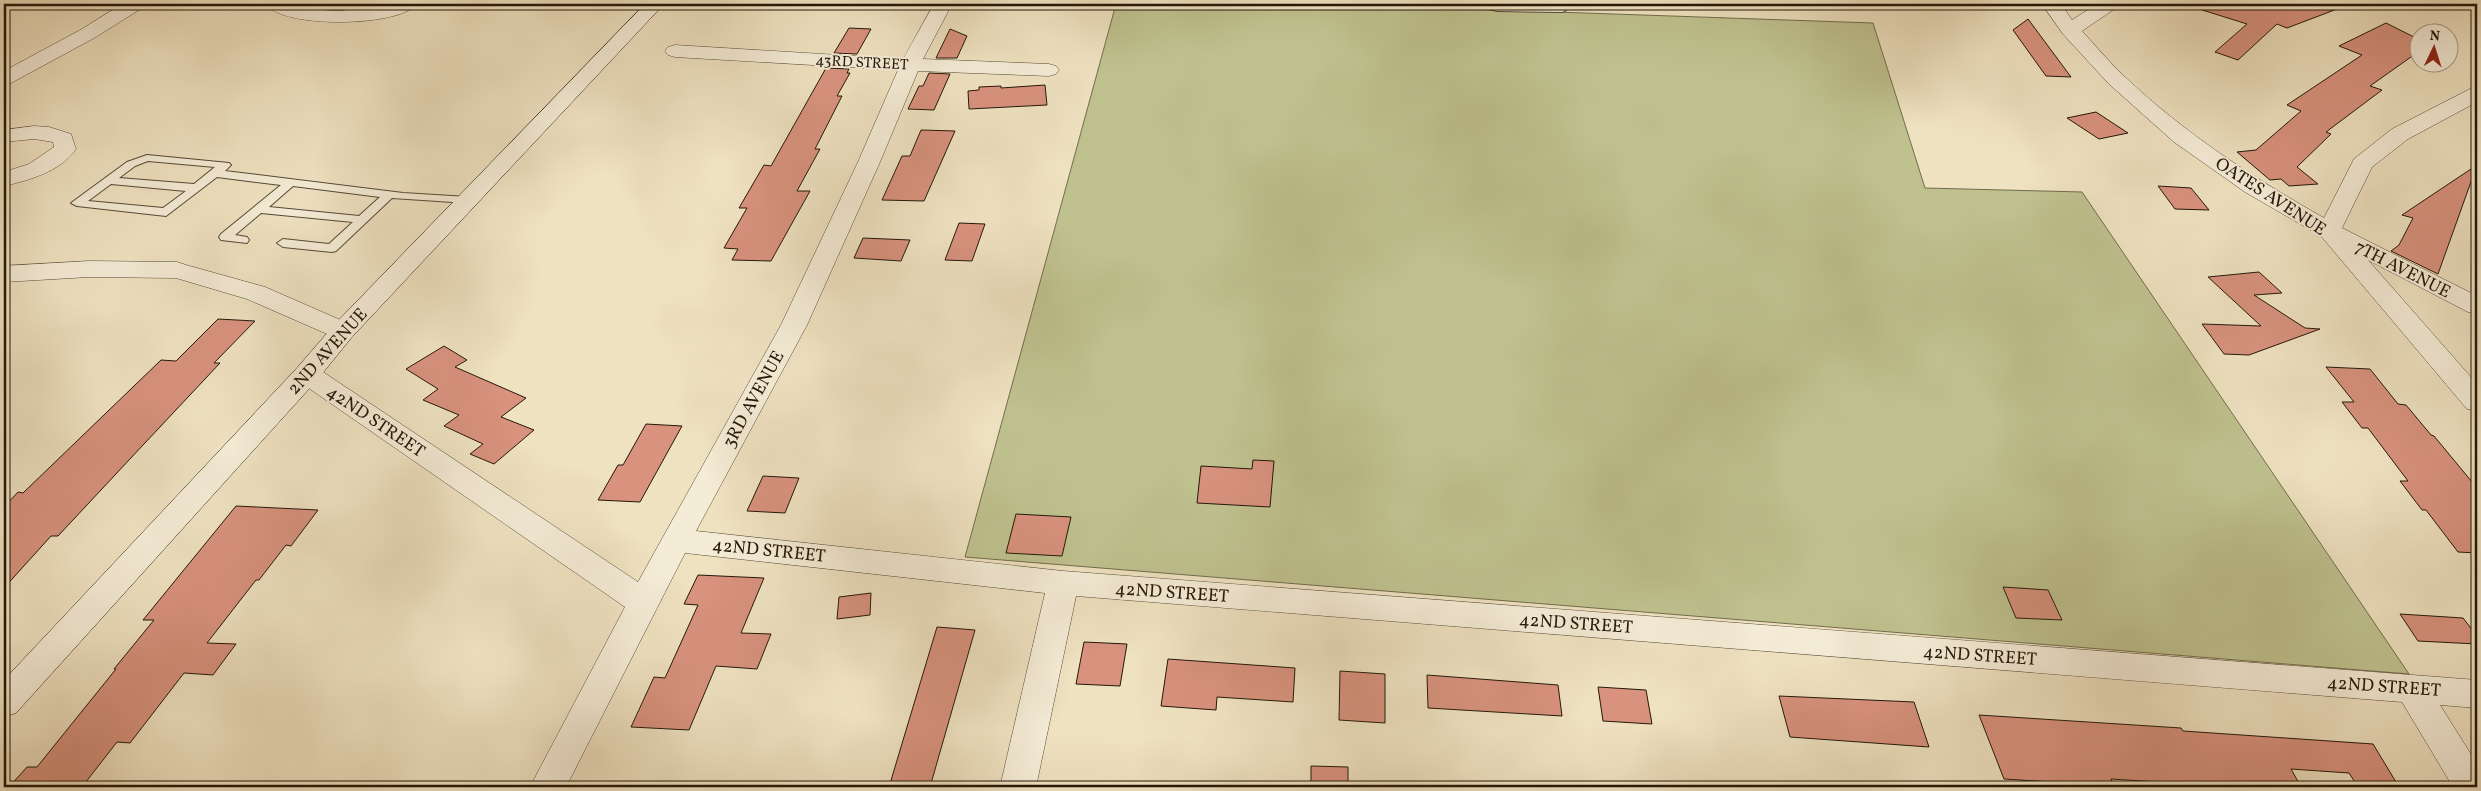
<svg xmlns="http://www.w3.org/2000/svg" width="2481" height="791" font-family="Vollkorn,serif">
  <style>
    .green { fill: #bfc28f; stroke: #716c4c }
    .building { fill: #d8927e; stroke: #231708 }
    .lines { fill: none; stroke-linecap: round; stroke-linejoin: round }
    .service-casing { stroke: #564a36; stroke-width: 2 }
    .minor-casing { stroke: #564a36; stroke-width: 1 }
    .secondary-casing { stroke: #231708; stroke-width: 1 }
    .service { fill: #f5ecd7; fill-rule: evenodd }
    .minor { fill: #f5ecd7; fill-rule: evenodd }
    .secondary { fill: #f5ecd7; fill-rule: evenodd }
    .labels { text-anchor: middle; stroke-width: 4; stroke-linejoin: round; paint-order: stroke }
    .far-street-label { font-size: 15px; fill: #231708; stroke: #f5ecd7 }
    .street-label { font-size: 18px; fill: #231708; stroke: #f5ecd7 }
  </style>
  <rect width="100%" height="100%" fill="#efe2c1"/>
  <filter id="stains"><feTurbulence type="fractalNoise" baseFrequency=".004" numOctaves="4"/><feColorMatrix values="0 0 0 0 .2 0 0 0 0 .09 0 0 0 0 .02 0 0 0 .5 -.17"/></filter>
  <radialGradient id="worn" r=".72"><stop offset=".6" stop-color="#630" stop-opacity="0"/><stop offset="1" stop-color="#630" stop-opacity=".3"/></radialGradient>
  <path class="green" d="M1116,4H1325L1873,23L1925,188L2082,192L2409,674L965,557Z"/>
  <path class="building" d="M2199,4H2345V6L2287,28L2277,24L2238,60L2215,52L2247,24L2199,9Z
    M2028,19L2071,77L2046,76L2013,30Z
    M2386,23L2418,39V52L2370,86L2382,90L2326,132L2331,134L2297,167L2318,184L2289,186L2281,179L2270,180L2237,152L2256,150L2301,111L2287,105L2362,55L2339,46Z
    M849,28L871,29L857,54L834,53Z
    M950,29L967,36L957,58H936Z
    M826,68L849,69L847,73H850L837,96H842L815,149H820L797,191H810L771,261L732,260L738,249L724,248L747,208H739L764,165L771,166Z
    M929,73L950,74L934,110L908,109L919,86H923Z
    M1045,85L1047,105L969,109L968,91L979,90V87L1001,86V88Z
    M2096,112L2128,133L2099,139L2067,118Z
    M921,130L955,131L924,201L882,200L902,156H910Z
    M2477,165L2438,274L2391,251L2399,245L2413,218L2402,215Z
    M2158,186L2191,188L2209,210L2175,209Z
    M959,223L985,224L972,261L945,260Z
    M863,238L910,240L901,261L854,258Z
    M2259,272L2282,293L2254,295L2305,328L2320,329L2249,355L2224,354L2202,324L2261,326L2208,277Z
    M218,319L255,321L214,363H220L129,460L58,536H51L4,588V507L18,492L23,493L161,360L176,361Z
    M444,346L467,360L455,367L526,398L501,417L534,430L494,464L470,454L483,444L444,426L459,415L423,400L438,389L406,369Z
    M2326,367L2370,369L2398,404L2406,405L2431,435L2434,436L2477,488V553L2458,552L2426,510H2422L2400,481H2408L2368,428H2362L2342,402H2354Z
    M646,424L682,426L640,502L598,500L618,465H623Z
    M1253,460L1274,461L1270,507L1197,503L1201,466L1252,469Z
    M763,476L799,478L785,513L747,511Z
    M236,506L318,510L291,546L286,545L259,580H256L207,643L236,644L213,675L184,673L130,743L117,742L82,787H9L27,767H37L116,669H114L154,620H143Z
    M1016,514L1071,517L1062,556L1006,553Z
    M698,575L764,578L741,633L771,634L757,669L716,666L689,730L631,727L654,677L665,678L698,605L684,604Z
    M2003,587L2048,590L2062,620L2016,618Z
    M871,593L870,615L837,619L839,597Z
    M2400,614L2463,618L2477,636V644L2418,641Z
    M937,627L975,630L930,787H889Z
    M1084,642L1127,644L1120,686L1076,684Z
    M1168,659L1295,668L1293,702L1217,697L1216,710L1161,706Z
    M1340,671L1385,674V723L1339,720Z
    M1427,675L1558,685L1562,716L1428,708Z
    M1598,687L1646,690L1652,724L1603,721Z
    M1779,696L1914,702L1929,747L1790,737Z
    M1979,715L2181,728L2183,731L2373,744L2399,787H2358L2349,773L2291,769L2301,787L2209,783L2210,785L2111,779L2114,786L2004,779Z
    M1311,766L1348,767V787H1311Z"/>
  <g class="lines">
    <g class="service-casing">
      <path id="service" d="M1471,4L1558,6L1559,4H1569L1565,11L1562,12L1497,11Z
        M147,155L229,163L231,165L225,171L403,193L468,197L474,200L468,203L392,198L336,251L332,252L283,247L277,243L283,239L329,244L353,222L261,213L235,235L247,237L249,240L247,243L221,240L219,237L221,234L281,185L217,177L166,216L77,206L71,203L127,162ZM148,161L215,167L194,184L119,178L135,166ZM111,184L186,191L163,208L88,201ZM293,186L380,197L359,216L269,207Z"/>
    </g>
    <g class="minor-casing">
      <path id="minor" d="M122,4H144L142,8L96,37L11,83L4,85V71L82,29Z
        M266,4H290L304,9L340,11L389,4H416C401,27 281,29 266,4Z
        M934,4H952L923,59L1049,64L1056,66L1059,70L1056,74L1049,76L918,71L880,162L807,325L696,531L1063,571L2477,680V708L2440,705L2477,764V787H2453L2402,702L1076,596L1036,787H1000L1045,593L685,553L566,787H530L625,607L297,380L293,374L297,368L307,365L317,368L638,582L781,325L858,162L898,70L675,57L668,55L665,51L668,47L675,45L903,59Z
        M2042,4H2061L2072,20L2097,4H2118L2116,8L2082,31C2096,46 2109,62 2124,76C2184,133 2252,177 2324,218L2354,159L2392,129L2470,89L2477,87V102L2408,139L2372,167L2342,228L2477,296V314L2468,312L2368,260L2477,384V411L2467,409L2321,236L2245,192L2174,142L2109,84L2063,34Z
        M34,126L49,127L71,134L76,149C60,172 29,180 4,186V172L29,164L54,147L53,142L34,139L4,142V130Z
        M89,261L177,262L186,265L265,287L352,325L356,331L352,337L343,339L334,337L247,299L176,278L89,277L4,282V266Z"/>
    </g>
    <g class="secondary-casing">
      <path id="secondary" d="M645,4H664L352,337L317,380L16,713L4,717V680L297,368L334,325Z"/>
    </g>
    <use href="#service" class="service"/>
    <use href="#minor" class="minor"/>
    <use href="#secondary" class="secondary"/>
  </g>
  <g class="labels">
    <g class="far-street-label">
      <text transform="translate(862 62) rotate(3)" y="5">43RD STREET</text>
    </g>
    <g class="street-label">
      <text transform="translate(2271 196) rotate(33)" y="6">OATES AVENUE</text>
      <text transform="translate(2403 269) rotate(27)" y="6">7TH AVENUE</text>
      <text transform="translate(327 351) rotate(-48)" y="6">2ND AVENUE</text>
      <text transform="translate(753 399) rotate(-61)" y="6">3RD AVENUE</text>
      <text transform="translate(376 421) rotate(34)" y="6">42ND STREET</text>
      <text transform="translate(769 550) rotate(6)" y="6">42ND STREET</text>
      <text transform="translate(1172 592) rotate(4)" y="6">42ND STREET</text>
      <text transform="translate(1576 623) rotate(4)" y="6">42ND STREET</text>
      <text transform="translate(1980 655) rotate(4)" y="6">42ND STREET</text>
      <text transform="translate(2384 686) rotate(4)" y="6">42ND STREET</text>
    </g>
  </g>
  <rect width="2481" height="791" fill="none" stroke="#efe2c1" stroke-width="20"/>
  <rect x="5" y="5" width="2471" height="781" fill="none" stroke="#231708" stroke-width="2.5"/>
  <rect x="10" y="10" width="2461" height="771" fill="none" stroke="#231708"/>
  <g transform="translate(2434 48) rotate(4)"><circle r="24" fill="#f5ecd7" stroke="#a19784"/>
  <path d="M0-4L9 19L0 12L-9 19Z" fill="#8f2418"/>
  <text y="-8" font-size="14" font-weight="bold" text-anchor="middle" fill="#231708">N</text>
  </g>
  <rect width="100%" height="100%" filter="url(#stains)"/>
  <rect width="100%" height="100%" fill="url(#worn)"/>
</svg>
